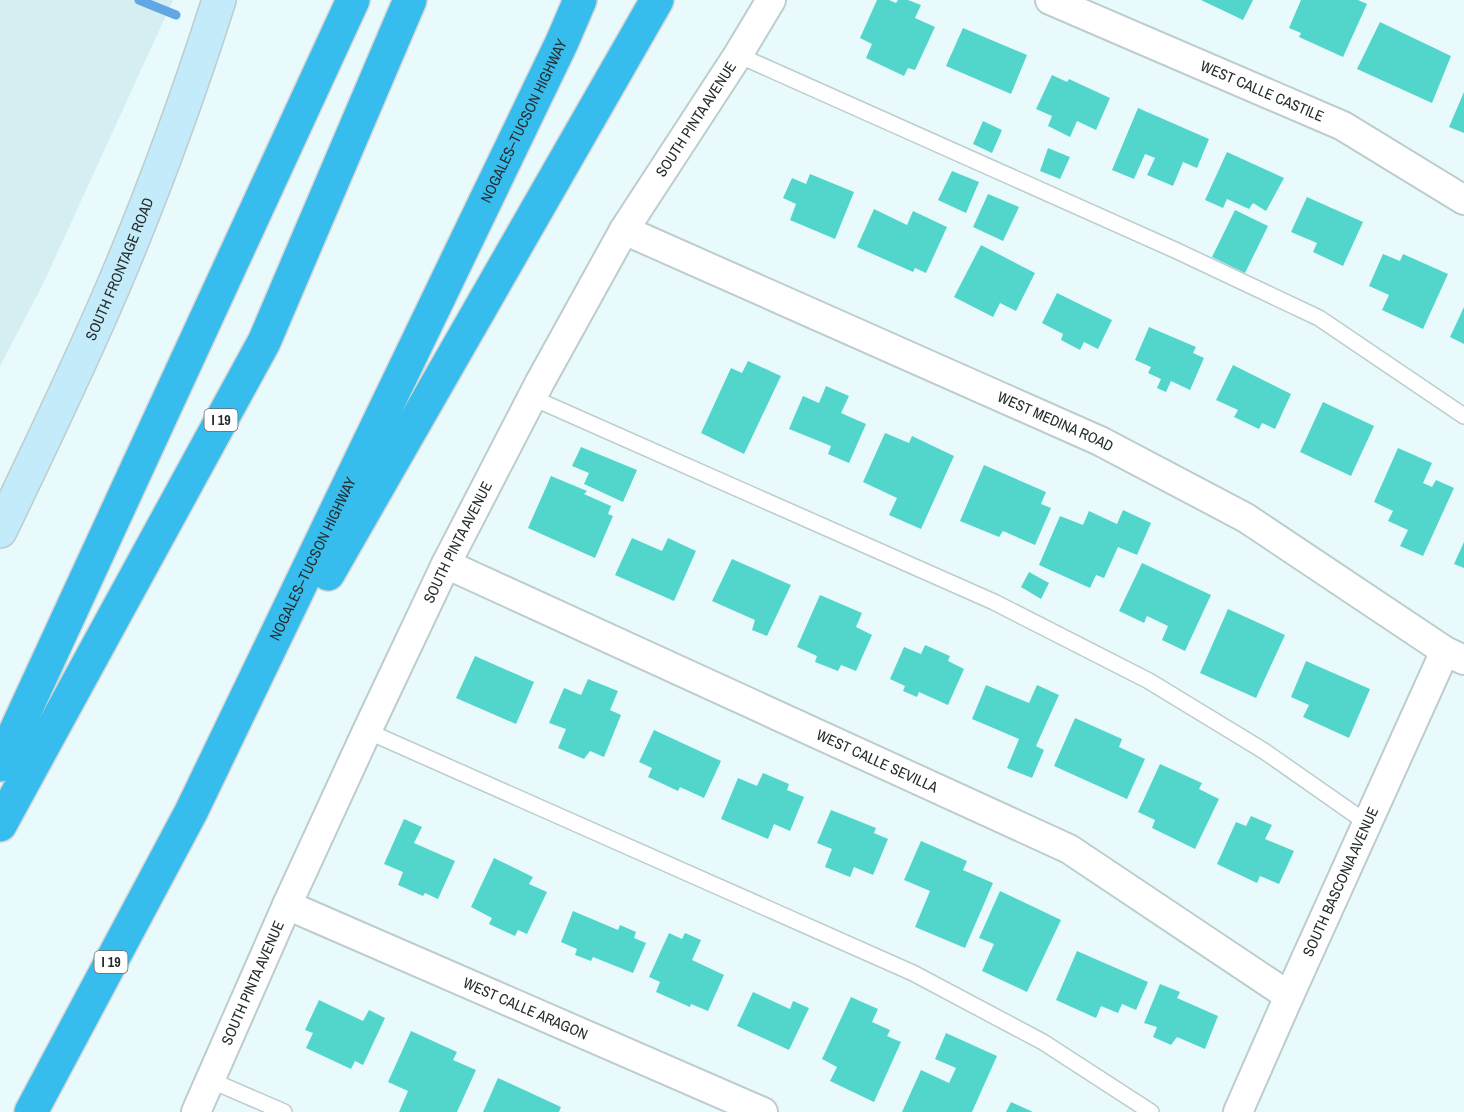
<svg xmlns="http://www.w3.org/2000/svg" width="1464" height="1112" font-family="'Archivo Narrow',sans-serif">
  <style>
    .built { fill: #d4eef2 }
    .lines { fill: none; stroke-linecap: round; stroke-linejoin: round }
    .stream { stroke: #61a7e5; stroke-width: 9 }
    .building { fill: #52d6cc }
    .lane-casing { stroke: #bdccce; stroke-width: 18 }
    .street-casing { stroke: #bdccce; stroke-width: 32 }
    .secondary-casing { stroke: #bdccce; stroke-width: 36 }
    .highway-casing { stroke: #d4d5d5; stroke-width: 36 }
    .lane { stroke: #fff; stroke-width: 15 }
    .street { stroke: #fff; stroke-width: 28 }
    .secondary { stroke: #c3ebfa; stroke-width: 33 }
    .highway { stroke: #36bded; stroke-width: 33 }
    .labels { text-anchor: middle; stroke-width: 4.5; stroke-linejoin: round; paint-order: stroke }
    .shield { fill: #fff; stroke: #676b6c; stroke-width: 1.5 }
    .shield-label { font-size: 14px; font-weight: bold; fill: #262c2d }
    .street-label { font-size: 15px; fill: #262c2d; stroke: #fff }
  </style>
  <rect width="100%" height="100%" fill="#e9fafc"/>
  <path class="built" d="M0,0H173L43,284L0,366Z"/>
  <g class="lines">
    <path class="stream" d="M139,0L176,15"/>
  </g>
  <path class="building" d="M877,0H889L896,3L898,0H908L921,5L915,18L935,27L915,70L908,68L904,76L866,58L872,44L860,38Z
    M1201,0H1253L1243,20Z
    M1301,0H1358L1367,4L1343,57L1299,37L1301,33L1289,28Z
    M1380,22L1451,56L1432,103L1357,69Z
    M963,28L1027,55L1011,94L946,66Z
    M1052,75L1067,82L1069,79L1110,98L1096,130L1077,121L1070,137L1048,126L1052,116L1036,109Z
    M1464,92V133L1449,127Z
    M1138,108L1209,139L1197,168L1183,162L1173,186L1147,175L1155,158L1145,154L1134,179L1112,170Z
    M983,121L1002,130L992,153L973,144Z
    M1048,148L1070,157L1060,179L1040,171Z
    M1227,152L1284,178L1266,211L1253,203L1249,209L1227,199L1223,208L1205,200Z
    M952,171L979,182L966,213L938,200Z
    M810,174L854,192L835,239L790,220L796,204L783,198L792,178L806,184Z
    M988,194L1019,207L1003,241L973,227Z
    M1307,197L1363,222L1343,266L1313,252L1317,243L1291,232Z
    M874,209L907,225L913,211L947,227L926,273L915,268L913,272L857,247Z
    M1235,210L1268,226L1245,273L1212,257Z
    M981,245L1035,273L1016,311L1000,303L993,317L954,297Z
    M1383,254L1400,261L1403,254L1448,274L1423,329L1382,310L1389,295L1369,286Z
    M1057,293L1112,320L1098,349L1084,342L1080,350L1061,340L1063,334L1042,323Z
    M1464,307V344L1450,337Z
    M1149,327L1196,347L1193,353L1204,358L1190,390L1171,381L1166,392L1157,388L1161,379L1148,373L1151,367L1135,360Z
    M748,361L781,376L744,454L701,433L731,368L742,373Z
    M1233,365L1291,394L1275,429L1262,423L1259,429L1234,417L1238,410L1216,400Z
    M826,386L849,396L841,413L866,424L849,463L828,454L831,446L789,429L803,396L819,403Z
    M1323,402L1374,426L1351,476L1300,452Z
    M885,433L909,443L912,436L954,456L921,529L889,515L897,498L863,482Z
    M581,447L637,470L623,502L584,484L589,473L572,466Z
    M1398,448L1432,463L1423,483L1432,487L1436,480L1454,488L1423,556L1400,546L1408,530L1388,521L1393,511L1374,502Z
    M984,465L1046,492L1041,504L1051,508L1035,545L1003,531L999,537L960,521Z
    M551,476L587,491L584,494L611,506L608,514L613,516L595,558L528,528Z
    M1123,510L1151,523L1137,555L1118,547L1104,578L1096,575L1090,588L1039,565L1060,516L1083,525L1089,511L1117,524Z
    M632,538L662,551L668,538L696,551L674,601L615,575Z
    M1464,542V568L1454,564Z
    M732,559L791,585L767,636L752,630L755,620L712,601Z
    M1142,563L1211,595L1185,651L1162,640L1168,626L1147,616L1144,623L1119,611Z
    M1029,572L1049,583L1041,599L1021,587Z
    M820,595L862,613L856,627L872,635L856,671L841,665L838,671L815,662L817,656L797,647Z
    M1228,609L1285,635L1256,698L1200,673Z
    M925,645L950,656L948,661L964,669L948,705L919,692L917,697L903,691L905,686L890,679L904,647L921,654Z
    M475,656L534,682L516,724L456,698Z
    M1306,661L1370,689L1349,738L1303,717L1309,705L1291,697Z
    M588,679L618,691L610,710L621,715L604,757L590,751L584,759L558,748L566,729L549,723L564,688L581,695Z
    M986,685L1029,703L1037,685L1059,695L1036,746L1044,750L1032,778L1007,768L1019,739L972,719Z
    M1075,718L1122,739L1119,747L1145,759L1127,799L1054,766Z
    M654,730L721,761L704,798L680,787L678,791L648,777L652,768L639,762Z
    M1160,764L1202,783L1199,789L1219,799L1195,849L1152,828L1155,820L1138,812Z
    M763,773L789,784L787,790L804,797L790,831L774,824L768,839L721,819L738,778L757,786Z
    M831,810L876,828L874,833L888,839L873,875L854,867L850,877L825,867L832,849L817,843Z
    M1251,816L1272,825L1265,839L1294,851L1279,884L1260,876L1257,883L1217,864L1236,822L1246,826Z
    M404,819L422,827L414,843L455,861L438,899L425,893L423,896L398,885L403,872L384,864Z
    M921,841L967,861L963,870L993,883L965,948L915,927L930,891L904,880Z
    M494,858L533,877L529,884L547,892L527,934L518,930L515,936L489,924L492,918L471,907Z
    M1000,891L1061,920L1027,992L982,971L994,944L979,938Z
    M573,911L618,930L620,925L636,932L634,938L646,943L633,973L593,957L591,961L575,955L577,949L561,942Z
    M669,933L682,939L685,933L701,940L692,960L724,975L708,1011L691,1004L690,1007L656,992L660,982L649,977Z
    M1077,951L1148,982L1136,1010L1122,1004L1118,1013L1101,1006L1096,1018L1056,1000Z
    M1160,984L1180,992L1177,998L1218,1016L1205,1049L1177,1037L1171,1045L1153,1037L1157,1027L1144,1023Z
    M753,992L790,1009L793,1001L809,1008L789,1050L737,1026Z
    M851,997L878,1009L872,1022L890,1030L887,1036L901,1042L874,1102L830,1081L837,1067L822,1059Z
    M319,1000L363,1021L369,1010L385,1018L363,1065L355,1061L351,1069L306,1048L313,1033L305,1030Z
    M411,1031L457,1052L453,1060L476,1070L457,1112H399L408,1091L388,1082Z
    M946,1033L997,1056L972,1112H902L921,1070L949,1083L956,1068L935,1059Z
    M498,1078L561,1107L559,1112H483Z
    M1011,1102L1033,1112H1006Z"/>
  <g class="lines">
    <g class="lane-casing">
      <path id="lane" d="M738,55L1175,250L1319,318L1464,416
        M533,398L994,602L1149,681L1264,751L1367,823
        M367,731L913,973L1043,1042L1151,1112
        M210,1080L284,1112"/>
    </g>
    <g class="street-casing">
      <g id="street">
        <path id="s1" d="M1050,0L1343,126L1464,200"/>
        <path id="s2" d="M624,230L1100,441L1246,518L1445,651L1464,660"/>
        <path id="s3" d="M446,564L1069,849L1289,996"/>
        <path id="s4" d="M287,905L763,1112"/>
        <path id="s5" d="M196,1112L287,905L367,731L446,564L540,382L624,230L738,55L771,0"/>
        <path id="s6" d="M1238,1112L1289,996L1445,651"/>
      </g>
    </g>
    <g class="secondary-casing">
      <g id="secondary">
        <path id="s7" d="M0,531C39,450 78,369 113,287C153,193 188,97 219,0"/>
      </g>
    </g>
    <g class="highway-casing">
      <g id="highway">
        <path d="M328,574L657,0"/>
        <path d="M0,765L353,0"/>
        <path d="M0,825L264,342L410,0"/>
        <path id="s8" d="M31,1112L191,812L562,42L580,0"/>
      </g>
    </g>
    <use href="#lane" class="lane"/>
    <use href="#street" class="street"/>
    <use href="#secondary" class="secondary"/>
    <use href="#highway" class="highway"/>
  </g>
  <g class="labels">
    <g class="shield">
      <rect x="204.5" y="409" width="33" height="22" rx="4.5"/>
      <rect x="94.5" y="951" width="33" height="22" rx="4.5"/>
    </g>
    <g class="shield-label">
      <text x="221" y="425">I 19</text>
      <text x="111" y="967">I 19</text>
    </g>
    <g class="street-label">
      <text dy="5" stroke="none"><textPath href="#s1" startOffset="231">WEST CALLE CASTILE</textPath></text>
      <text dy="5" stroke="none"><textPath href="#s5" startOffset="1113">SOUTH PINTA AVENUE</textPath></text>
      <text dy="5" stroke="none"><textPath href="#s8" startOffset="1107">NOGALES–TUCSON HIGHWAY</textPath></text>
      <text dy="5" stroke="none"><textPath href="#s7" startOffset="288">SOUTH FRONTAGE ROAD</textPath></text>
      <text dy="5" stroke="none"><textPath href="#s2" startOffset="472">WEST MEDINA ROAD</textPath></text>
      <text dy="5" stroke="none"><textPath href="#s5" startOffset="627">SOUTH PINTA AVENUE</textPath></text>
      <text dy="5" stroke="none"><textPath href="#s8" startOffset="621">NOGALES–TUCSON HIGHWAY</textPath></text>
      <text dy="5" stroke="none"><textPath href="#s3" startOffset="474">WEST CALLE SEVILLA</textPath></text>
      <text dy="5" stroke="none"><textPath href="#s6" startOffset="252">SOUTH BASCONIA AVENUE</textPath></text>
      <text dy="5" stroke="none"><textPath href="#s5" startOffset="141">SOUTH PINTA AVENUE</textPath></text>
      <text dy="5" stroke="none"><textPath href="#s4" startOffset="260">WEST CALLE ARAGON</textPath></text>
    </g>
  </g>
</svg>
